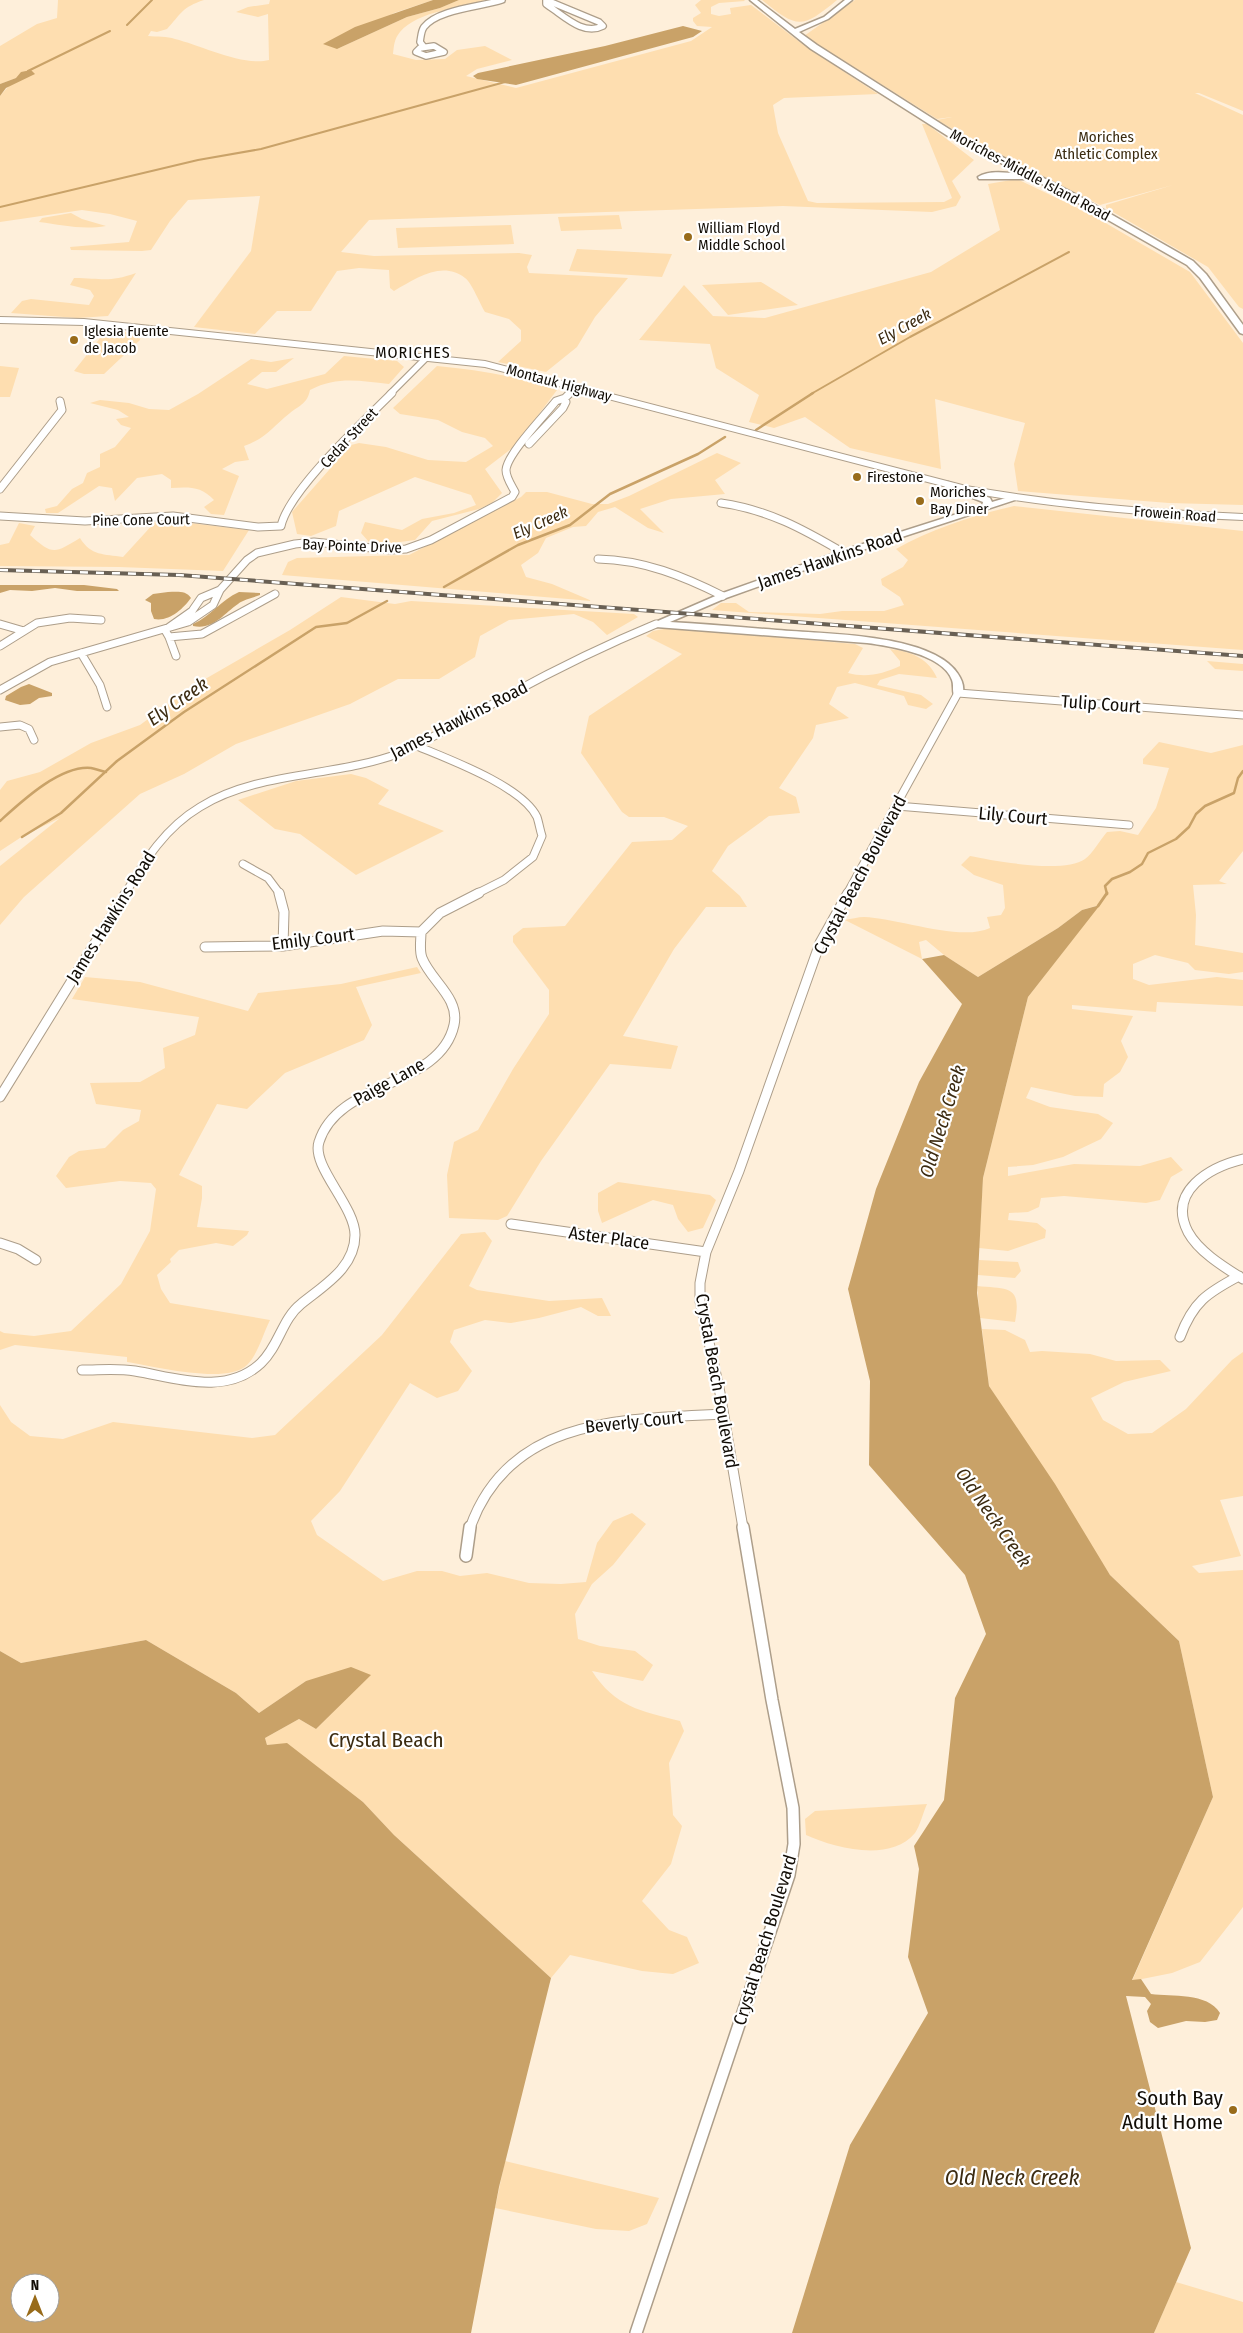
<svg xmlns="http://www.w3.org/2000/svg" width="1243" height="2333" font-family="'Fira Sans Condensed',sans-serif">
  <style>
    .green { fill: #fedeb0 }
    .water { fill: #c9a268; fill-rule: evenodd }
    .lines { fill: none; stroke-linecap: round; stroke-linejoin: round }
    .stream-far2 { stroke: #c9a268; stroke-width: 2 }
    .stream-far1 { stroke: #c9a268; stroke-width: 2.5 }
    .stream { stroke: #c9a268; stroke-width: 3 }
    .street-far3-casing { stroke: #ad9e8a; stroke-width: 8 }
    .street-far2-casing { stroke: #ad9e8a; stroke-width: 9 }
    .street-far1-casing { stroke: #ad9e8a; stroke-width: 11 }
    .street-casing { stroke: #ad9e8a; stroke-width: 14 }
    .secondary-casing { stroke: #ad9e8a; stroke-width: 3 }
    .primary-casing { stroke: #ad9e8a; stroke-width: 2 }
    .street-far3 { stroke: #fff; stroke-width: 5.5 }
    .street-far2 { stroke: #fff; stroke-width: 7 }
    .street-far1 { stroke: #fff; stroke-width: 9 }
    .street { stroke: #fff; stroke-width: 11 }
    .secondary { fill: #fff; fill-rule: evenodd }
    .primary { fill: #fff; fill-rule: evenodd }
    .rail-casing { stroke: #696054; stroke-width: 4 }
    .rail { stroke: #fff; stroke-width: 2.5; stroke-dasharray: 8; stroke-linecap: butt }
    .poi-dot { fill: #986b1a; stroke: #fff; stroke-width: 2 }
    .labels { text-anchor: middle; stroke-width: 4.5; stroke-linejoin: round; paint-order: stroke }
    .far-park-label { font-size: 15px; fill: #3b2b10; stroke: #fff }
    .far-street-label { font-size: 15px; fill: #110c05; stroke: #fff }
    .far-poi-label { font-size: 15px; fill: #110c05; stroke: #fff; text-anchor: start }
    .far-water-label { font-size: 16px; font-style: italic; fill: #3c2b11; stroke: #fff }
    .far-quarter-label { font-size: 16px; letter-spacing: 1px; fill: #110c05; stroke: #fff }
    .street-label { font-size: 18px; fill: #110c05; stroke: #fff }
    .water-label { font-size: 19px; font-style: italic; fill: #3c2b11; stroke: #fff }
    .near-park-label { font-size: 21px; fill: #3b2b10; stroke: #fff }
    .near-poi-label { font-size: 21px; fill: #110c05; stroke: #fff; text-anchor: end }
    .near-water-label { font-size: 22px; font-style: italic; fill: #3c2b11; stroke: #fff }
  </style>
  <rect width="100%" height="100%" fill="#feefda"/>
  <path class="green" d="M58,0H204C182,7 181,14 167,29L157,32L151,31L148,36C157,37 167,36 175,39C200,45 244,67 269,60L268,14L258,17L236,12L248,7L269,4L270,0H433L394,13L337,49L407,17L440,8L459,0H486C460,9 419,10 400,32C394,39 394,46 393,54L416,60L445,59L457,50L485,46L512,60L477,69L466,76L516,88L691,41L712,27L697,26L693,21V18L701,13L695,5L701,0H744L745,1L719,3L711,7V14L719,16L731,14L730,8L751,5L805,46L878,94L784,98L773,105L778,133L808,201L817,203L944,202L952,198L922,124H927L974,160L952,181L961,197L956,206L932,212L783,206L369,220L341,252L374,256L519,253L532,255L527,267L529,273L628,278L595,317L577,347L546,372L498,362L521,341V330L509,319L485,312C480,304 472,283 465,278C442,260 415,279 394,291L390,288L389,270L359,268L337,271L311,311H277L255,334L194,327L251,251L260,196L188,200L170,221L151,250L142,251L71,250L70,247L129,242L137,221L110,214L82,210L0,222V96L16,78L0,84V46L37,24L57,18Z
    M762,0H837C801,30 797,28 762,0Z
    M855,0H1243V111L1199,93H1195L1243,115V309L1239,307L1208,267L1106,208V205L1173,185L1100,205L977,143L937,120L952,117L937,119L804,36Z
    M1017,179L1090,214L1190,272L1243,343V505L1169,503L1018,491L1014,464L1025,423L935,399L941,469L850,448L805,417L774,428L749,422L759,395L716,368L710,344L639,340L684,285L713,316L765,318L931,272L1000,230L988,184Z
    M71,213L82,219L106,226C82,230 62,225 39,222L42,218Z
    M619,215L622,229L561,231L558,217Z
    M511,225L514,244L398,248L396,228Z
    M577,249L672,254L662,277L569,271Z
    M136,273L108,316L77,318L11,313L22,301L31,299L89,305L94,296L90,290L70,285L74,278C102,278 108,283 136,273Z
    M761,282L798,305L728,315L702,285Z
    M115,331L141,334L140,340L104,374H84L74,371L105,332Z
    M344,356L397,361L404,367L389,384C359,381 338,376 310,390C307,404 300,405 290,413C272,427 267,438 244,446L249,460L235,462L222,469L239,476L224,515L211,514L204,507L214,500C201,486 189,487 171,488V480L162,474L137,478L115,501L112,488L99,486L58,513H46L45,509L57,506L72,489L83,483L87,473L100,467V454L115,447L131,428L121,425L116,419L129,417L118,410L90,403L100,400L129,403L149,409L169,410L198,394L251,359L271,362L294,358L276,372H262L247,384L267,389L325,374Z
    M0,366L19,368L10,397H0Z
    M437,366C478,370 518,376 557,390L515,446L485,469L502,493L492,503L479,509L432,521L415,540L385,544L369,542L361,533L365,522L402,530L422,519L454,513L476,505L471,495L415,477L339,511L336,526L311,536L297,534L292,512L351,445L359,443L386,447L428,460L466,462L493,446L485,438L462,432L438,420L400,414L393,408Z
    M717,453L741,463L715,480L725,494L671,499L640,509L664,533L648,528L615,507L598,512L586,526L573,527L546,538L538,553L521,565L526,577L552,584L592,601L282,575L288,562L297,558L409,555L521,497L526,492H547L592,504H608L629,496Z
    M1014,506L1243,531V650L712,610L721,603H736L749,612L820,614L842,611H884L904,605L900,597L882,585L881,579L903,567L908,560L896,549C931,529 975,515 1014,506Z
    M164,520L249,530L223,571L119,567L0,566V545L9,543L19,523L35,526L30,535C53,556 55,553 80,538C91,556 104,554 123,557L155,522Z
    M341,597L395,604L411,601L634,614L638,617L607,635L593,622L574,614L509,620L480,636L475,657L439,679H398L350,704L236,744L184,774L140,794L24,897L0,925V866L60,818L23,836L0,851V790L7,781L40,772L91,743L140,725L193,686L290,630Z
    M669,628L855,644L863,648L848,673C866,678 883,674 900,666V661L890,649C911,651 929,659 937,678L899,674L880,680L877,685L921,695L933,704L926,709L908,705L904,696L855,683L837,687L829,704L849,718L816,725L813,738L779,788L796,797L800,813L769,816L728,846L712,871L740,896L747,907H706L674,949L623,1036L678,1046L671,1069L610,1064L541,1161L507,1216L498,1220L449,1218L447,1175L454,1142L478,1130L513,1069L549,1014V990L513,942V936L523,928L565,926L632,842L672,840L688,826L664,817H629L622,812L581,753L589,716L682,654L646,636L653,631Z
    M1207,661L1243,664V671L1215,669Z
    M1159,742L1211,753L1243,745V851L1219,881L1227,884L1193,885L1196,915L1195,945L1243,953V972L1229,974L1195,970L1188,963L1155,955L1133,964V979L1149,985L1217,977L1243,980V1006L1157,1002L1156,1012L1072,1005V1009L1133,1016L1121,1041L1128,1057L1120,1072L1104,1084L1103,1097L1075,1096L1031,1087L1026,1098L1050,1107L1098,1114L1113,1123L1101,1139L1063,1157L1033,1165L1008,1167V1176L1074,1164L1140,1166L1171,1157L1183,1170L1171,1177L1160,1200L1146,1203L1064,1196L1041,1198L1039,1207L1028,1212L1009,1213L1008,1220L1037,1223L1046,1230L1045,1238L1008,1251L979,1248L983,1178L1028,997L1099,905L1082,910L1058,928L978,977L944,955L926,940L919,942L922,959L845,920C851,919 858,917 864,917C898,918 960,942 990,928L987,917L1001,915L1005,908L1003,885L974,875L961,865L970,856C995,861 1064,874 1085,859C1093,853 1100,840 1107,832L1120,831L1138,835L1156,808L1169,768L1143,764V759Z
    M351,774L366,778L389,790L378,804L444,831L356,875L300,834L275,829L238,800L296,781Z
    M417,967L421,973L356,987L372,1025L364,1040L285,1073L247,1109L217,1104L179,1175L202,1186V1198L197,1227L249,1231L247,1235L233,1246L216,1243L179,1250L170,1259L171,1262L157,1275L161,1289L170,1303L270,1320C263,1334 258,1354 247,1365C227,1385 153,1366 127,1362V1357L15,1345L0,1350V1331L4,1333L34,1336L71,1331L121,1284L150,1231L156,1189L151,1183L120,1181L66,1188L56,1176L69,1157L79,1151L105,1148L123,1130L139,1121L141,1110L96,1104L90,1083L140,1082L165,1068L163,1048L195,1035L199,1017L72,999L85,977L140,982L248,1011L258,993L341,984Z
    M618,1182L710,1195L716,1200L703,1228L688,1232L678,1219L673,1205L653,1200L602,1223L598,1211V1193Z
    M485,1232L492,1241L469,1286L477,1290L549,1301L602,1298L611,1316H598L581,1307L539,1318L511,1323L485,1320L454,1330L450,1342L472,1371L458,1391L437,1398L410,1383L340,1491L311,1521L317,1535L383,1581L417,1571H442L460,1576L487,1573L529,1583L561,1584L586,1582L597,1543L613,1521L632,1513L646,1524L613,1565L592,1584L575,1614L578,1639L600,1646L635,1651L653,1665L643,1681L592,1671C615,1707 641,1711 680,1721L684,1731L669,1763L673,1815L682,1826L671,1864L642,1901L669,1930L687,1937L699,1963L673,1974L642,1971L570,1955L551,1978L394,1835L363,1802L287,1744L267,1745L265,1738L299,1719L316,1729L370,1675L306,1681L259,1713L236,1693L146,1640L21,1663L0,1651V1405L11,1422L30,1436L63,1439L113,1422L252,1438L275,1435L382,1335L461,1234Z
    M979,1260L1018,1262L1021,1271L1015,1278L978,1275Z
    M977,1286C1008,1289 1022,1285 1015,1322L980,1318Z
    M982,1329L1005,1330L1025,1340L1030,1352L1042,1351L1090,1354L1116,1361L1160,1360L1171,1371L1124,1382L1091,1398L1103,1420L1128,1434L1152,1433L1186,1409L1232,1360L1243,1352V1496L1220,1500L1241,1556L1192,1566L1199,1573L1243,1570V1907L1200,1962L1172,1973L1132,1981L1213,1797L1179,1641L1110,1575L989,1386Z
    M927,1804C923,1813 920,1826 915,1833C890,1863 835,1848 806,1835L805,1819L815,1811Z
    M505,2161L659,2198L647,2224L629,2231L596,2229L495,2208Z
    M1176,2282L1243,2302V2333H1154Z"/>
  <path class="water" d="M433,0H459L440,8L407,17L337,49L323,44L355,27Z
    M683,26L702,31L693,37L516,85L477,79L473,76L478,73L605,46Z
    M31,70L35,74L6,88L0,96V84L16,78L21,72Z
    M0,585H84L117,589L119,591H77L55,588L32,591L10,590L0,593Z
    M168,592C176,592 186,590 191,598C183,609 169,622 154,619L151,611V603L145,600L153,594Z
    M239,592L260,593V595C253,598 244,599 238,604C223,614 214,630 193,626V624C211,616 221,600 239,592Z
    M29,684L52,693V696L39,698L30,704L20,705L5,700L6,696L21,687Z
    M1100,905L1028,997L983,1178L977,1293L989,1386L1055,1484L1110,1575L1179,1641L1213,1797L1132,1980L1141,1979L1151,1994C1172,1997 1207,1992 1220,2013L1217,2020L1205,2022L1186,2021L1158,2028L1150,2022L1147,2011L1151,2004L1145,1997L1126,1996L1191,2248L1154,2333H792L850,2145L928,2013L908,1957L919,1869L914,1846L944,1800L955,1698L986,1634L965,1575L869,1465L870,1381L848,1289L876,1189L919,1082L962,1004L922,959L944,955L978,977L1058,928L1082,910Z
    M146,1640L236,1693L259,1713L306,1681L351,1667L371,1675L316,1729L299,1719L265,1738L267,1745L287,1743L363,1802L394,1835L551,1978L499,2187L471,2333H0V1651L21,1663ZM20,2283H50V2313H20Z"/>
  <g class="lines">
    <path class="stream-far2" d="M127,25L152,0
      M28,71L110,31
      M0,207L198,160L261,149L505,82
      M811,394L910,337L1069,252"/>
    <path class="stream-far1" d="M756,430L813,393
      M444,587L518,545L570,525L610,494L698,454L725,437
      M0,821C21,802 60,765 91,768C96,769 101,771 106,772
      M22,837L61,813L117,761L184,712L316,627L347,623L387,601
      M1107,894L1105,886L1112,879L1130,872L1142,864L1148,853L1176,839L1189,827L1196,814L1205,806L1234,793L1238,778L1243,771"/>
    <path class="stream" d="M1098,906L1107,893"/>
    <g class="street-far3-casing">
      <path id="street-far3" d="M546,0L599,22L603,26C584,36 565,17 550,7L546,4Z
        M434,46L444,52L426,56L416,52L420,48Z
        M424,47L420,42C421,37 421,31 424,27C438,9 481,7 502,0
        M390,394L426,358
        M569,394L576,387"/>
    </g>
    <g class="street-far2-casing">
      <path id="street-far2" d="M529,444L563,408L566,402L565,398
        M0,489L62,410L60,401
        M721,503C769,510 803,529 844,553
        M0,516L85,521L173,516L258,527L281,526C289,490 363,422 392,393
        M598,559C644,560 683,576 723,596
        M0,624L24,631
        M165,630L192,611L201,598L220,590L247,560L257,553L295,544L314,542L391,550L406,549L431,540L512,497L515,492C512,486 506,478 506,470C507,454 545,415 556,401L565,398L570,393
        M165,630L169,637L202,634L275,594
        M169,637L176,656
        M0,646L37,623L70,618L101,620
        M81,653L100,685L107,707
        M0,690L50,662L188,622L213,605L220,590
        M0,727L20,725L29,729L34,740
        M417,746C448,759 522,786 537,817C539,823 540,830 542,836L533,857L504,880L476,894
        M897,806L1129,825
        M243,864L268,878L280,894
        M125,894C146,859 165,828 200,807C258,771 337,777 400,753C430,740 458,722 487,707C542,676 598,648 656,624
        M847,894L958,693L1243,715"/>
    </g>
    <g class="street-far1-casing">
      <path id="street-far1" d="M279,893L284,912L283,946
        M205,947L283,946L383,931L421,932
        M0,1097L126,893
        M1243,1159C1210,1167 1167,1191 1188,1232C1199,1252 1224,1267 1243,1279
        M511,1224L706,1252
        M0,1243L18,1249L36,1260
        M1180,1337C1193,1302 1207,1293 1239,1276
        M82,1370C100,1370 117,1368 135,1371C177,1378 226,1396 261,1363C279,1346 282,1319 301,1304C323,1286 355,1268 355,1235C355,1206 311,1166 319,1142C338,1080 440,1088 454,1025C460,998 431,981 422,958C419,950 421,941 421,932L440,913L479,893
        M470,1528C509,1417 624,1419 722,1414
        M743,1528L720,1393L700,1301V1283L706,1252L739,1171L820,943L848,893"/>
    </g>
    <g class="street-casing">
      <path id="street" d="M466,1556L470,1527
        M636,2333L789,1875L794,1844L793,1808L772,1700L743,1527"/>
    </g>
    <g class="secondary-casing">
      <path id="secondary" d="M750,0H757L795,29L824,17L845,0H852L828,19L799,32L817,45L957,134L1079,196L1193,261L1206,274L1243,325V334L1240,333L1200,278L1187,265L1073,200L1032,179H979L978,177C990,169 1011,173 1025,175L951,138L811,49Z
        M948,482L990,498L992,502L1016,495L1021,498L847,555L726,598L670,622C706,624 741,627 777,630C822,634 932,633 958,674C962,680 965,688 962,695H954C952,690 954,685 952,680C943,654 890,646 867,643L656,627L651,624L720,594L841,551L982,506L983,502L945,487V483Z"/>
    </g>
    <g class="primary-casing">
      <path id="primary" d="M0,317L84,319L485,361L966,486C1058,502 1150,510 1243,514V520C1150,516 1057,509 966,492L485,367L84,325L0,323Z"/>
    </g>
    <use href="#street-far3" class="street-far3"/>
    <use href="#street-far2" class="street-far2"/>
    <use href="#street-far1" class="street-far1"/>
    <use href="#street" class="street"/>
    <use href="#secondary" class="secondary"/>
    <use href="#primary" class="primary"/>
    <g class="rail-casing">
      <path id="rail" d="M0,570L179,575L1243,656"/>
    </g>
    <use href="#rail" class="rail"/>
  </g>
  <g class="poi-dot">
    <circle cx="688" cy="237" r="5"/>
    <circle cx="74" cy="340" r="5"/>
    <circle cx="857" cy="477" r="5"/>
    <circle cx="920" cy="501" r="5"/>
    <circle cx="1233" cy="2110" r="5"/>
  </g>
  <g class="labels">
    <g class="far-park-label">
      <text x="1106" y="142">Moriches<tspan x="1106" dy="17">Athletic Complex</tspan></text>
    </g>
    <g class="far-street-label">
      <text transform="translate(1030 175) rotate(28)" y="5">Moriches-Middle Island Road</text>
      <text transform="translate(559 383) rotate(15)" y="5">Montauk Highway</text>
      <text transform="translate(349 438) rotate(-47)" y="5">Cedar Street</text>
      <text transform="translate(1175 514) rotate(4)" y="5">Frowein Road</text>
      <text transform="translate(141 520) rotate(-1)" y="5">Pine Cone Court</text>
      <text transform="translate(352 546) rotate(2)" y="5">Bay Pointe Drive</text>
    </g>
    <g class="far-poi-label">
      <text x="698" y="233">William Floyd<tspan x="698" dy="17">Middle School</tspan></text>
      <text x="84" y="336">Iglesia Fuente<tspan x="84" dy="17">de Jacob</tspan></text>
      <text x="867" y="482">Firestone</text>
      <text x="930" y="497">Moriches<tspan x="930" dy="17">Bay Diner</tspan></text>
    </g>
    <g class="far-water-label">
      <text transform="translate(904 326) rotate(-29)" y="6">Ely Creek</text>
      <text transform="translate(540 522) rotate(-24)" y="6">Ely Creek</text>
    </g>
    <g class="far-quarter-label">
      <text x="413" y="358">MORICHES</text>
    </g>
    <g class="street-label">
      <text transform="translate(830 559) rotate(-19)" y="6">James Hawkins Road</text>
      <text transform="translate(1101 704) rotate(4)" y="6">Tulip Court</text>
      <text transform="translate(459 720) rotate(-27)" y="6">James Hawkins Road</text>
      <text transform="translate(1013 816) rotate(5)" y="6">Lily Court</text>
      <text transform="translate(860 875) rotate(-62)" y="6">Crystal Beach Boulevard</text>
      <text transform="translate(111 917) rotate(-58)" y="6">James Hawkins Road</text>
      <text transform="translate(313 939) rotate(-7)" y="6">Emily Court</text>
      <text transform="translate(389 1082) rotate(-29)" y="6">Paige Lane</text>
      <text transform="translate(609 1238) rotate(8)" y="6">Aster Place</text>
      <text transform="translate(717 1381) rotate(80)" y="6">Crystal Beach Boulevard</text>
      <text transform="translate(634 1422) rotate(-6)" y="6">Beverly Court</text>
      <text transform="translate(765 1940) rotate(-73)" y="6">Crystal Beach Boulevard</text>
    </g>
    <g class="water-label">
      <text transform="translate(177 701) rotate(-35)" y="7">Ely Creek</text>
      <text transform="translate(942 1121) rotate(-73)" y="7">Old Neck Creek</text>
      <text transform="translate(994 1517) rotate(55)" y="7">Old Neck Creek</text>
    </g>
    <g class="near-park-label">
      <text x="386" y="1747">Crystal Beach</text>
    </g>
    <g class="near-poi-label">
      <text x="1223" y="2105">South Bay<tspan x="1223" dy="24">Adult Home</tspan></text>
    </g>
    <g class="near-water-label">
      <text x="1012" y="2185">Old Neck Creek</text>
    </g>
  </g>
  <g transform="translate(35 2298)"><circle r="24" fill="#ffffff" stroke="#a09e9b"/>
  <path d="M0-4L9 19L0 12L-9 19Z" fill="#986b1a"/>
  <text y="-8" font-size="14" font-weight="bold" text-anchor="middle" fill="#110c05">N</text>
  </g>
</svg>
